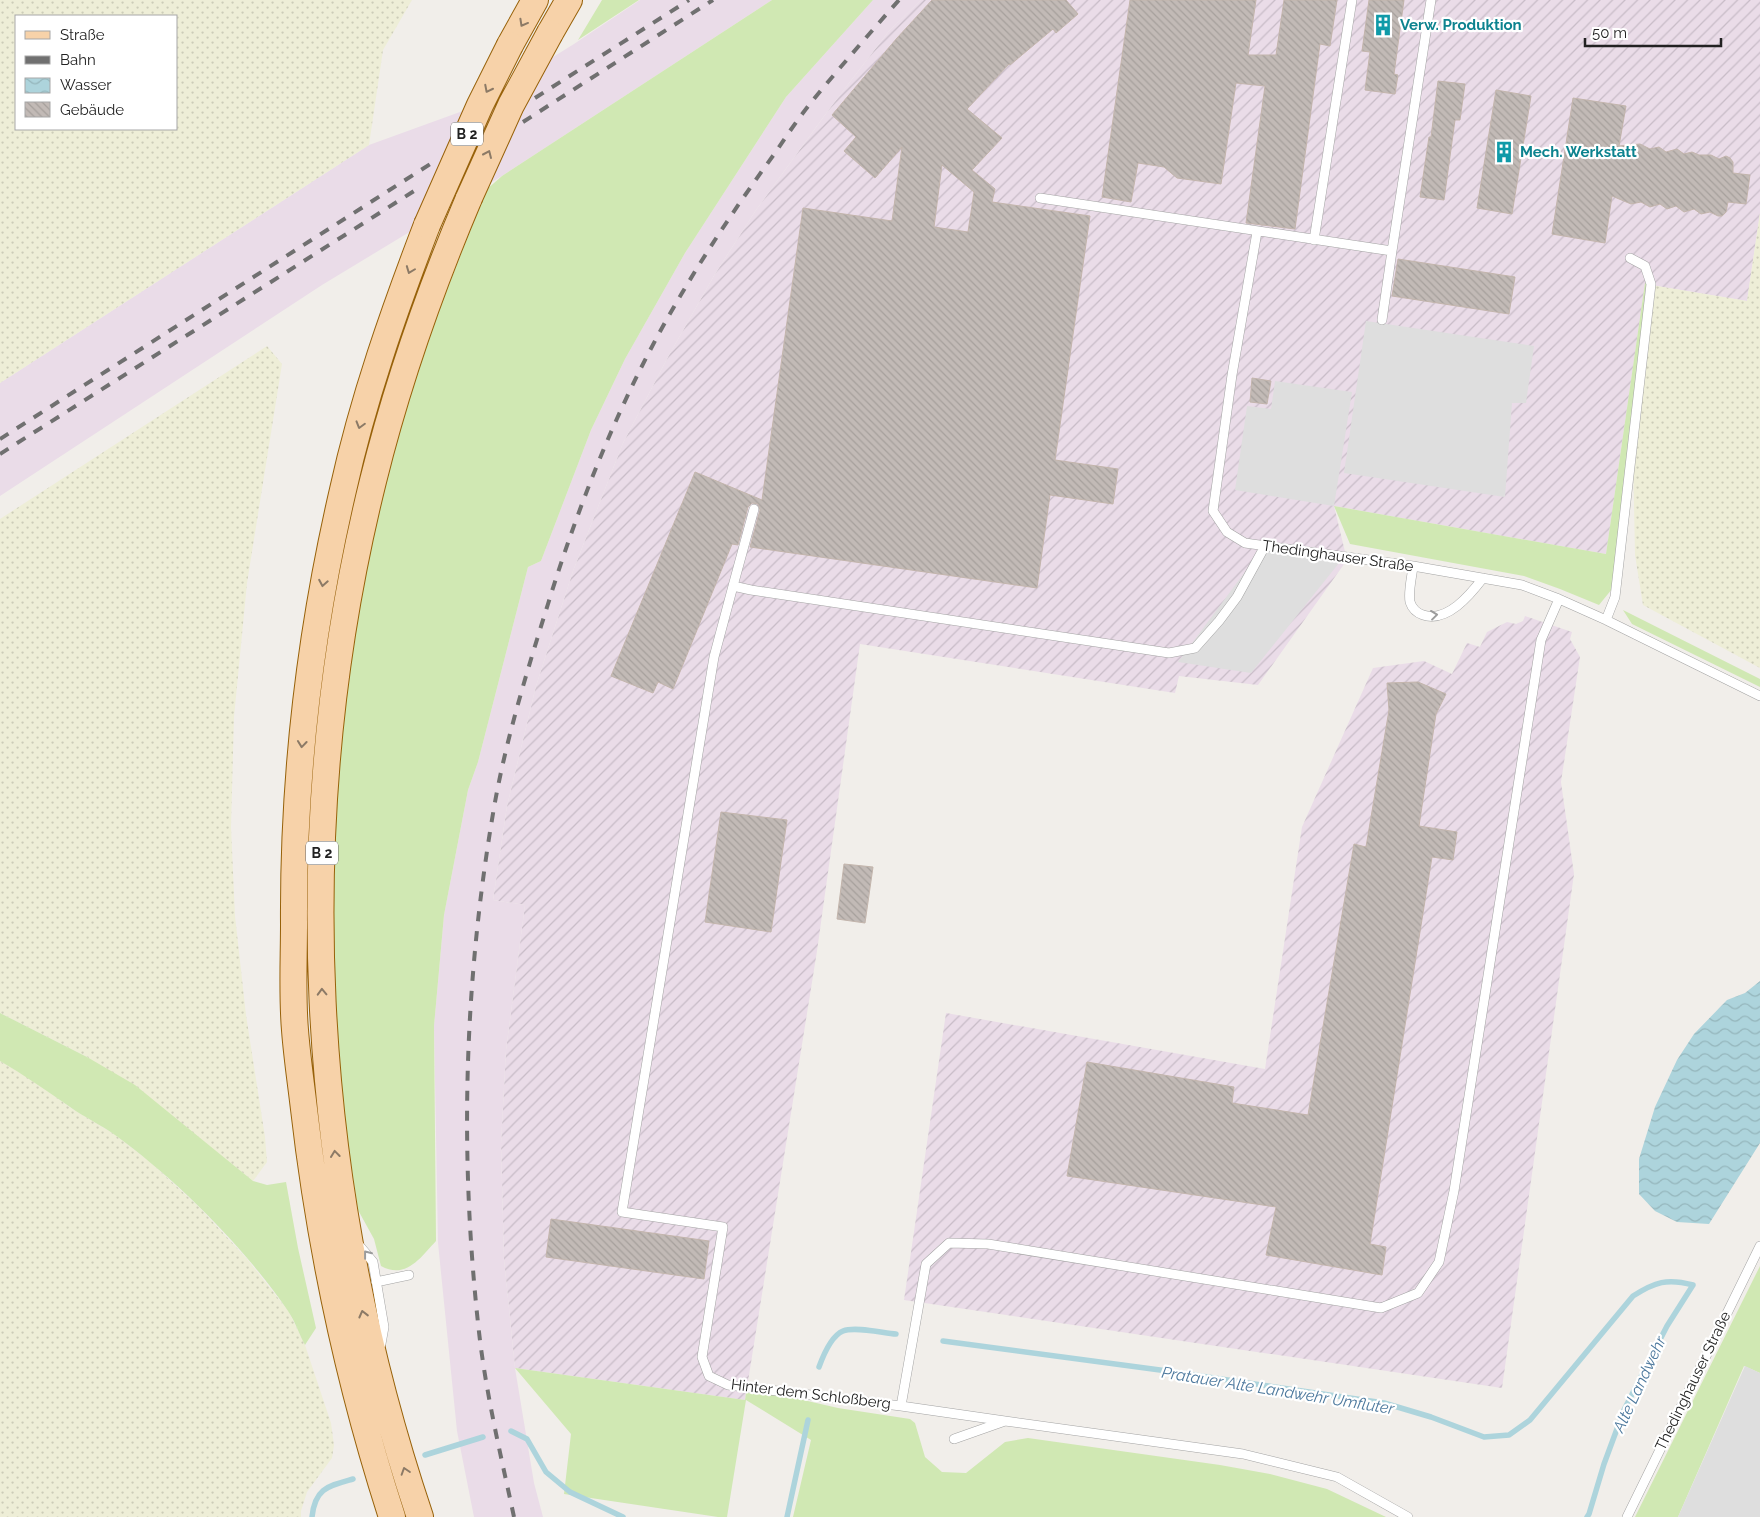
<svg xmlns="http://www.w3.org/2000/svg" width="1760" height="1517" font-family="Raleway,sans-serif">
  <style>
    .industrial { fill: url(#industrial-furrows) }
    .railway { fill: #eadce8 }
    .farmland { fill: url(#farmland-dots); fill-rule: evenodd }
    .grass { fill: #d0e8b3 }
    .parking { fill: #dedede }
    .water { fill: url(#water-waves) }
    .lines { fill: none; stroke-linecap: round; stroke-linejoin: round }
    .stream { stroke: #add4dc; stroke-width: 5.5 }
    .building { fill: url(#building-back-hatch); stroke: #c3b5ac; fill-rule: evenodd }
    .service-casing { stroke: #a3a3a3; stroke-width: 10 }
    .primary-casing { stroke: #976109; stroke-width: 28 }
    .service { stroke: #fff; stroke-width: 9 }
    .primary { stroke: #f7d2a9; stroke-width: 26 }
    .rail { stroke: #707070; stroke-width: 4; stroke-dasharray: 10 10; stroke-linecap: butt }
    .primary-bridge-casing { stroke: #976109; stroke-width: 28; stroke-linecap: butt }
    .primary-bridge { stroke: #f7d2a9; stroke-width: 26 }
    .oneway { stroke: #8c7a66 }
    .oneway2 { stroke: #9c9c9c }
    .labels { text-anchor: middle; stroke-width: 4.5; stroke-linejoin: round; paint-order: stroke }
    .shield { fill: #fff; stroke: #646464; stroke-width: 1 }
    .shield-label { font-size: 14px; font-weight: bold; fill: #222 }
    .culture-label { font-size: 15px; font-weight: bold; fill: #0d838f; stroke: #fff; text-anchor: start }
    .street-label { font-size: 15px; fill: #222; stroke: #fff }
    .water-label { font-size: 16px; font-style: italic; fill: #4c789d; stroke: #fff }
  </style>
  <defs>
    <pattern id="industrial-furrows" width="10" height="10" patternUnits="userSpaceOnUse" patternTransform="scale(1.25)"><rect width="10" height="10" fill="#eadce8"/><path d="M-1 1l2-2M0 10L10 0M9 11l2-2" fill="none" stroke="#c8bcc7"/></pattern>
    <pattern id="farmland-dots" width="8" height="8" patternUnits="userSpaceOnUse" patternTransform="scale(1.25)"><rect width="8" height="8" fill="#eeeed7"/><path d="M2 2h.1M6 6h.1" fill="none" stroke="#ccccb8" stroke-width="1.8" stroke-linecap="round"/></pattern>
    <pattern id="water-waves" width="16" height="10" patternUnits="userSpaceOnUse" patternTransform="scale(1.25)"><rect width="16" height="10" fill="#add4dc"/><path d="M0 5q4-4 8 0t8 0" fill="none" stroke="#95b6bc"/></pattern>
    <pattern id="building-back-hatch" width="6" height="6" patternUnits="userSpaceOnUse" patternTransform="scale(1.25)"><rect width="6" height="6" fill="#c2bab6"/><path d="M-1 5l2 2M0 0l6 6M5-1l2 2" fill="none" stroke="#a6a09c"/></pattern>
  </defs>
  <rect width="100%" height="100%" fill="#f1eeea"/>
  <path class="industrial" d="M921,0H1760V213L1747,301L1645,284L1606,554L1334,506L1347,560L1258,685L1179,676L1175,693L860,644L817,951L745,1400L515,1368L504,1259L501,1144L506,1050L525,905L493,900L507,806L536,686L573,571L623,443L669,355L715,274L756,210L830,108L889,31Z
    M1525,616L1572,632L1570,639L1580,657L1561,782L1574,874L1502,1388L904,1300L946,1013L1265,1069L1302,827L1373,668L1424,661L1452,674L1467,643L1480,647L1487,632L1507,622L1516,624L1523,621Z"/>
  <path class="railway" d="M640,0H772L502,176L322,285L0,496V383L369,145L471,108L574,44Z
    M873,0H921L889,31L830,108L756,210L715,274L669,355L623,443L573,571L536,686L507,806L493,900L525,905L506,1050L501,1144L504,1259L515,1368L534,1483L543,1517H474L457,1431L438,1243L434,1026L444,915L468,790L478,762L528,567L541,561L591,430L625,359L685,253L786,97Z"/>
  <path class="farmland" d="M0,0H412L383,50L369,145L0,383ZM16,16H176V129H16Z
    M1760,213V668L1643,605L1635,555L1633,452L1651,285L1747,301Z
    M267,346L282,364L247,583L234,717L231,827L235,916L246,1015L265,1137L267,1162L253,1181L206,1144L87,1057L0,1013V519Z
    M0,1061L31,1079L71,1108L114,1134L150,1162L199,1207L248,1260L289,1312L305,1345L331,1423L334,1445L332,1458L307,1492L301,1511V1517H0Z"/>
  <path class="grass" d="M602,0H639L578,40Z
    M772,0H873L786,97L685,253L625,359L591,430L541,561L528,567L478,762L468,790L444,915L434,1026L436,1241C421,1257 406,1280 381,1266L374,1239L358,1210L330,1025L335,776L360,593L381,499L413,382L435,320L486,190L502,176Z
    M1645,283L1651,285L1612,589L1599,605L1560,589L1524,576L1350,544L1334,506L1606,554Z
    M1623,610L1760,679V687L1632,624Z
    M0,1013L87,1057L135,1085L253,1181L267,1185L286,1182L298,1248L316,1328L305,1345C299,1334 295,1321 288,1311C245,1248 177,1180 115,1135C101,1125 84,1117 70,1107C47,1091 24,1075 0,1061Z
    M1760,1266V1373L1744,1366L1678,1517H1635Z
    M515,1368L745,1400L747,1387L838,1408L910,1419L915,1423L925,1457L942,1472L966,1473L1005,1442L1028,1438L1220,1465L1270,1474L1327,1489L1386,1517H793L811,1440L746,1400L727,1517H718L564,1494L571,1434Z"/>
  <path class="parking" d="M1366,321L1534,346L1526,403H1512L1505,497L1344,473Z
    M1275,381L1352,392L1334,506L1235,490L1247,406L1271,409Z
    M1262,549L1339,563L1251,673L1178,662Z
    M1745,1366L1760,1373V1517H1678Z"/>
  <path class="water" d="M1760,981V1143L1709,1224L1677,1222L1655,1211L1639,1194V1159L1655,1107L1677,1060L1694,1034L1727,1000L1745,993Z"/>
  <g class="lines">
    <path class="stream" d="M943,1341L1160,1370L1384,1403L1431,1417L1484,1437L1509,1435L1530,1420L1633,1296C1655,1282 1667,1278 1693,1285L1667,1326L1624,1410L1604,1464L1589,1514L1587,1517
      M819,1367C823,1356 831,1336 843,1331C855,1326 883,1333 896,1334
      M511,1431L527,1439L546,1472L570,1492L623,1517
      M425,1455L483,1437
      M312,1517C315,1488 328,1486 353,1479
      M787,1517L808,1420"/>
  </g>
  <path class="building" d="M932,0H1066L1078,14L1056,33L1053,29L1010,65L1009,64L967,109L1002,138L972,170L995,189L992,202L1090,216L1055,460L1118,469L1113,504L1050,495L1037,588L750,547L760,510L758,504L752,503L748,507L738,545L732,544L673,689L658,682L653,693L611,676L695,472L762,500L803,208L892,221L902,147L875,178L844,151L856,137L832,115L897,38ZM942,165L974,192L968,232L934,227Z
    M1130,0H1256L1248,55H1276L1284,0H1337L1330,46L1320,44L1295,229L1246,223L1265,86L1236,83L1221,184L1177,178L1164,167L1138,163L1131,202L1102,197Z
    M1369,0H1404L1394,74L1398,75L1395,94L1365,90L1370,52L1362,51Z
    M1438,81L1465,84L1460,120H1455L1444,200L1420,197L1429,137H1431Z
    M1496,90L1531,96L1512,214L1477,208Z
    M1573,98L1626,106L1619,146L1640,144L1650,149L1659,147L1666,152L1677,149L1684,154L1692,152L1699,155H1711L1719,159L1726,156L1730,158L1733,162V173L1750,175L1746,204L1728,202L1726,212L1722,216H1718L1710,212L1701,214L1694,209L1684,212L1676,206L1667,209L1660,204L1650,207L1641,202L1631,204L1612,196L1605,243L1552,234Z
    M1398,259L1515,277L1509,314L1392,296Z
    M1252,378L1271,381L1267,404L1250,402Z
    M1418,682L1446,694L1436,714L1419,826L1457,832L1453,860L1432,857L1370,1244L1386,1247L1382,1275L1266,1255L1276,1207L1067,1176L1087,1062L1234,1087L1232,1103L1308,1115L1354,844L1366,847L1389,710L1387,683Z
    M721,812L787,820L771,932L705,922Z
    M844,864L873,867L865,923L837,919Z
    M551,1219L709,1241L704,1279L546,1257Z"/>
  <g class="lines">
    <g class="service-casing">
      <path id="service" d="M1040,198L1392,251L1431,0
        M1257,232L1232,375L1213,511L1227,532L1245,543L1413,566L1522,585L1559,599L1606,620L1760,696
        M1314,240L1352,0
        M1382,320L1392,251
        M1413,566C1412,577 1408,591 1410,602C1412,608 1417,613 1423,615C1447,623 1470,595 1483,578
        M733,586L754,509
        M1606,620L1615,597L1651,284L1645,266L1630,258
        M358,1244L373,1262L384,1327L381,1344
        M376,1282L409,1275
        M901,1406L926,1264L949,1243L988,1244L1381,1308L1418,1293L1439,1262L1454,1191L1541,640L1559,599
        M1005,1421L901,1406L728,1385L709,1376L702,1357L723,1227L622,1212L714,657L733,586L751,590L1169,653L1195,648L1219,621L1237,597L1265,546
        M954,1439L1005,1421L1243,1454L1337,1477L1408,1517
        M1627,1517L1760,1246"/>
    </g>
    <g class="primary-casing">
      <path id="primary" d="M550,33L569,0
        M510,45L535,0
        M392,1517C349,1384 320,1248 304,1109C301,1083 297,1057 295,1030C292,995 294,959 294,924C293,778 310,632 343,490C363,399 394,311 427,225
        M420,1517C308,1184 288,823 373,481C397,384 430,290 469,198"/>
    </g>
    <use href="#service" class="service"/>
    <use href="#primary" class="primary"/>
    <path class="rail" d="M535,98L689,0
      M523,122L713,0
      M0,439L435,161
      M0,454L422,186
      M514,1517C501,1456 486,1394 479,1332C459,1154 464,978 495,802C507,736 528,668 548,604C576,513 611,423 656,339C691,274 732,212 775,153C787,135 800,116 813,100C841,66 870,33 899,0"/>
    <g class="primary-bridge-casing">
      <path id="primary-bridge" d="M469,198L511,105L550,33
        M427,225L480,105L510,45"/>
    </g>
    <use href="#primary-bridge" class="primary-bridge"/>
  </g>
  <defs><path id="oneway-chevron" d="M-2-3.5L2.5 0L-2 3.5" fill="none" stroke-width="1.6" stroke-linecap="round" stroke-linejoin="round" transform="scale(1.25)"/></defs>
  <g class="oneway">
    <use href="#oneway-chevron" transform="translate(523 23) rotate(119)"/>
    <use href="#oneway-chevron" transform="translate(488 89) rotate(117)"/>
    <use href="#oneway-chevron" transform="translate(488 154) rotate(-66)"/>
    <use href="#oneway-chevron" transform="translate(410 270) rotate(111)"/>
    <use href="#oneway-chevron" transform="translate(360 425) rotate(106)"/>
    <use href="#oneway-chevron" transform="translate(323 583) rotate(100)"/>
    <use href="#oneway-chevron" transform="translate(302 744) rotate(96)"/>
    <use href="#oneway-chevron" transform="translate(322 992) rotate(-92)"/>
    <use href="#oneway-chevron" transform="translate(335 1154) rotate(-97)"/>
    <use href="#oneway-chevron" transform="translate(363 1314) rotate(-104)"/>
    <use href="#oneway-chevron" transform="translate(405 1471) rotate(-108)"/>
  </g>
  <g class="oneway2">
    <use href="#oneway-chevron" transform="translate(1434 615) rotate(-7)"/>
    <use href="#oneway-chevron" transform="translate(367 1254) rotate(-128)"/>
  </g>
  <defs>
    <g id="building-bare" transform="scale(1.725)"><path d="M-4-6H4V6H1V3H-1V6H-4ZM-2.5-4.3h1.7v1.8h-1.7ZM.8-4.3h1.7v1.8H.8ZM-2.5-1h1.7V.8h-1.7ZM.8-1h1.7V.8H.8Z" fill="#0f9aa8" stroke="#fff" stroke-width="2.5" paint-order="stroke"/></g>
  </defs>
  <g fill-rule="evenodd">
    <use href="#building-bare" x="1383" y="25"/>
    <use href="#building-bare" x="1504" y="152"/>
  </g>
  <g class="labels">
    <g class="shield">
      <rect x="451" y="122.5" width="32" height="23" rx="4"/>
      <rect x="306" y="841.5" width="32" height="23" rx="4"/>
    </g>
    <g class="shield-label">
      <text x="467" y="139">B 2</text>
      <text x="322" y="858">B 2</text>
    </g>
    <g class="culture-label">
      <text x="1400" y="30">Verw. Produktion</text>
      <text x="1520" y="157">Mech. Werkstatt</text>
    </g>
    <g class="street-label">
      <text transform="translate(1338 556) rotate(8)" y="5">Thedinghauser Straße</text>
      <text transform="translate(1693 1381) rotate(-64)" y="5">Thedinghauser Straße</text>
      <text transform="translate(811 1394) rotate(7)" y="5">Hinter dem Schloßberg</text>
    </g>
    <g class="water-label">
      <text transform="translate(1639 1384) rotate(-65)" y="6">Alte Landwehr</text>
      <text transform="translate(1278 1390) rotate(9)" y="6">Pratauer Alte Landwehr Umfluter</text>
    </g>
  </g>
  <rect x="15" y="15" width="162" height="115" fill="#ffffff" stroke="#a7a7a7"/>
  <rect x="25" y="31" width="25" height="8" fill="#f7d2a9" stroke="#a7a7a7"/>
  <text x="60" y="40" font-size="15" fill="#222222">Straße</text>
  <rect x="25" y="56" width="25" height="8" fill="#707070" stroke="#a7a7a7"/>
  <text x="60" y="65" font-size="15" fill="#222222">Bahn</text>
  <rect x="25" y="78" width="25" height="15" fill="url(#water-waves)" stroke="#a7a7a7"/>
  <text x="60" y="90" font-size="15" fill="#222222">Wasser</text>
  <rect x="25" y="102" width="25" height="15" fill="url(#building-back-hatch)" stroke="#a7a7a7"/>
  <text x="60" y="115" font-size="15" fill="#222222">Gebäude</text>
  <path d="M1585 38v8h136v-8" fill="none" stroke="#222222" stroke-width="2.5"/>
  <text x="1592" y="38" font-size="15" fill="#222222" stroke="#ffffff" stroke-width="4" paint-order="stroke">50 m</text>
</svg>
